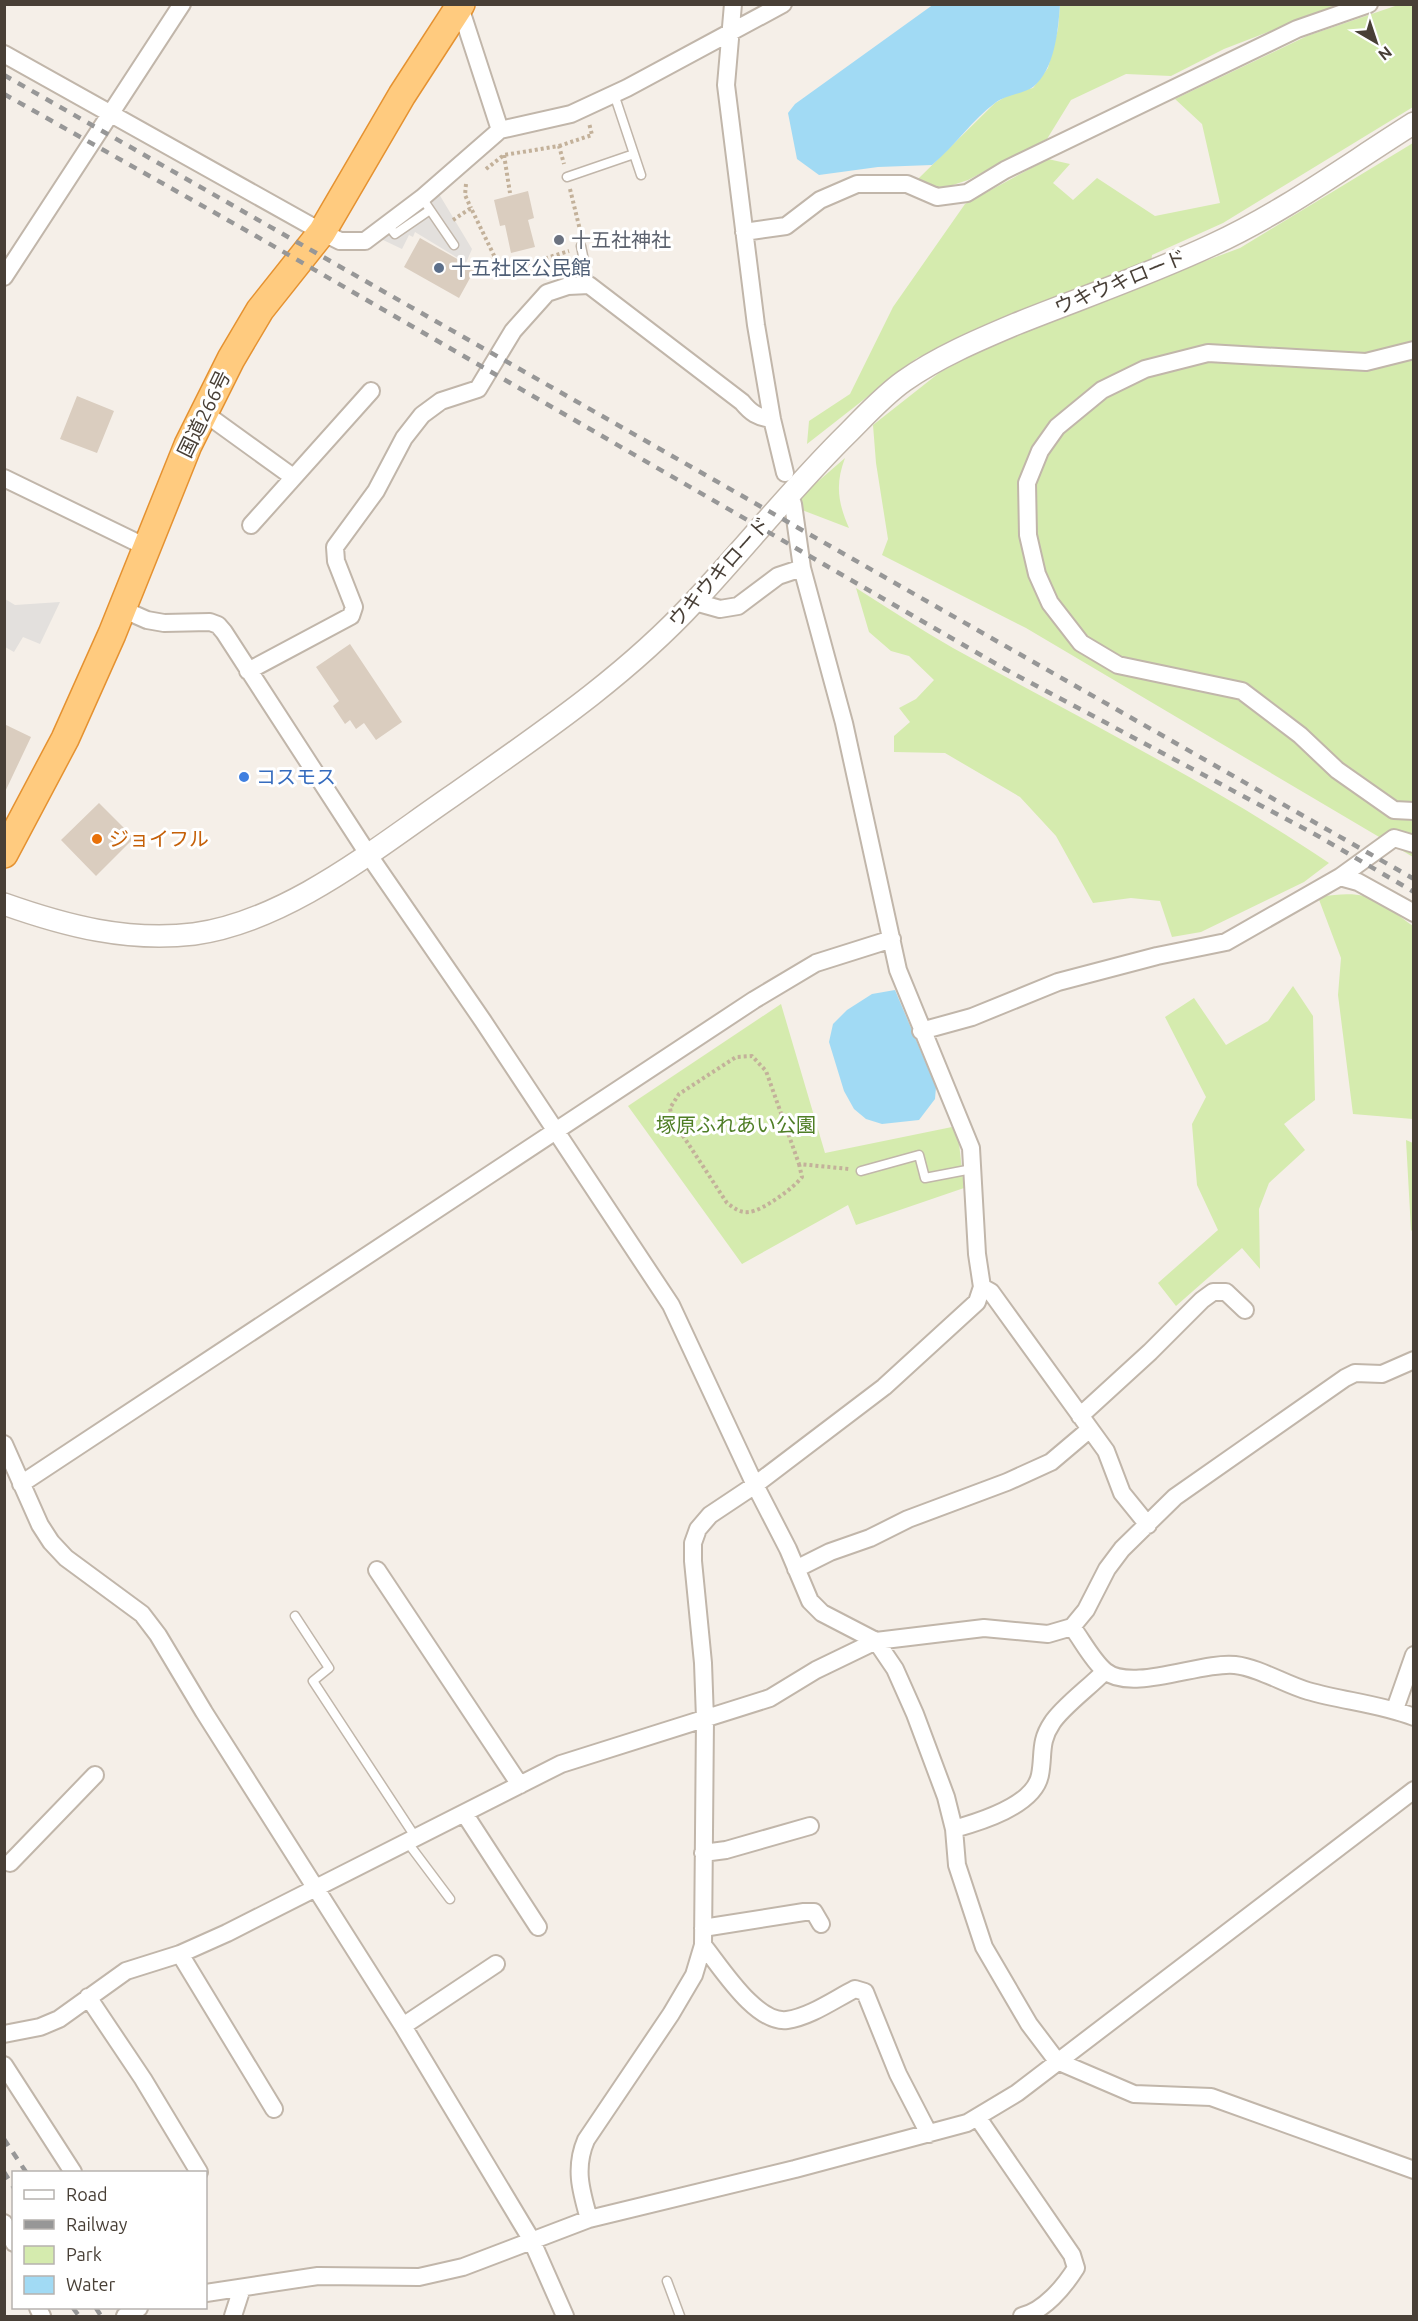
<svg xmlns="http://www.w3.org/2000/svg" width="1418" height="2321" font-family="Ubuntu,'Noto Sans JP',sans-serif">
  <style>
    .green { fill: #d5ebae }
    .parking { fill: #e3e0dd }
    .water { fill: #a1daf4 }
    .building { fill: #dacdbf }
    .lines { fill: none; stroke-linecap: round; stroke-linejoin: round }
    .service-casing { stroke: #c1b6aa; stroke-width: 11 }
    .minor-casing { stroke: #c1b6aa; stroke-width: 20 }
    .tertiary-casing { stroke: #c1b6aa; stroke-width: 24 }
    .trunk-casing { stroke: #e59231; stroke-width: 30 }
    .path { stroke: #c3b19a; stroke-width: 4; stroke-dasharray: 3 3; stroke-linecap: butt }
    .service { stroke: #fff; stroke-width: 8 }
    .minor { stroke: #fff; stroke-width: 16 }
    .tertiary { stroke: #fff; stroke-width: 21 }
    .trunk { stroke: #ffcb7f; stroke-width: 27 }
    .rail { stroke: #979797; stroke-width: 4.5; stroke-dasharray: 8 8; stroke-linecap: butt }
    .worship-dot { fill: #6b7280; stroke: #fff; stroke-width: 2 }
    .service-dot { fill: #5c6f8a; stroke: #fff; stroke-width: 2 }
    .shop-dot { fill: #3f7fe0; stroke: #fff; stroke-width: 2 }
    .food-dot { fill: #e8710a; stroke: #fff; stroke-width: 2 }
    .labels { text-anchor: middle; stroke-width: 6; stroke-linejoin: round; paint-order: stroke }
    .worship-label { font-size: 20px; fill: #5b616d; stroke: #fff; text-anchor: start }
    .service-label { font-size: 20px; fill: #4e5e75; stroke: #fff; text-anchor: start }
    .street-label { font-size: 20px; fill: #483f36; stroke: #fff }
    .shop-label { font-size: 20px; fill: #366cbe; stroke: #fff; text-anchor: start }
    .food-label { font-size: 20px; fill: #c56008; stroke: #fff; text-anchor: start }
    .park-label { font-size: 20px; fill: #4f7e26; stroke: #fff }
  </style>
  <rect width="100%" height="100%" fill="#f5efe8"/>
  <path class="green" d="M1060,5H1338L1224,49L1171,76L1126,74L1071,100L1047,139L968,180L941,189L918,179L995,103L1012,93L1033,88L1048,68L1058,29Z
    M1398,5H1413V107L1223,223L1152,255L1149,282L1240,248L1413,143V857L1026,628L882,555L888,539L876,463L873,425L939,373L1001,339L995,323L917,358L807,444L809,421L850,394L893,307L965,204L1048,159L1070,164L1053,183L1073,200L1097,178L1155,216L1220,203L1202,124L1175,99L1307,36Z
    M845,458C835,484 838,503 849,528L802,510L800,497Z
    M856,588C888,608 920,629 953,648C1079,718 1209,782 1329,863L1304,882L1319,897C1368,889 1375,898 1413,926V1119L1353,1114L1338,995L1341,958L1318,897L1304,882L1201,932L1172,937L1160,901L1131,898L1093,903L1056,836L1020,797L945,753L894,752V736L910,722L899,708L916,699L934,680L909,656L891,651L869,632Z
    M1293,986L1313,1016L1315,1100L1284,1124L1305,1150L1269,1183L1259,1209L1260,1269L1242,1248L1176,1306L1158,1283L1218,1230L1197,1185L1192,1124L1206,1097L1165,1017L1194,998L1226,1045L1268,1021Z
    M781,1004L825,1153L952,1127L959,1143L964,1188L856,1225L848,1205L742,1264L628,1106Z
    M1406,1140L1413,1143V1232L1411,1230Z"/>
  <path class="parking" d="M439,194L472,249L466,263L415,232L413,237L409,235L402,249L381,239Z
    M5,599L15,605L60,602L40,644L23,637L14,652L5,647Z"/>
  <path class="water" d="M934,4L1060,5C1058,31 1055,69 1033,87C1025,93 1006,95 995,103C972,120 955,146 932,165L878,167L819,175L797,159L788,113L795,104Z
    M895,990L936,1087L935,1099L919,1120L882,1124L866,1119L854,1109L844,1091L829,1042L833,1024L847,1010L872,994Z"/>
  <path class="building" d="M528,191L534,218L528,220L535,247L511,253L505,225L500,226L494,200Z
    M420,238L475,269L459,298L404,267Z
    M77,396L114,411L97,453L60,439Z
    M350,644L402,722L376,740L364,723L356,729L350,720L345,724L333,706L339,701L316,667Z
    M4,724L31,737L4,794Z
    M99,803L134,838L96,876L61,840Z"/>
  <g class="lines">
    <g class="service-casing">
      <path id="service" d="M614,94L641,175
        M567,177L634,154
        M422,198L454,245
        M388,225L395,234L430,210
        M581,246L589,285
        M861,1171L919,1155L925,1178L972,1169
        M295,1616L329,1668L313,1681L416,1838
        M408,1843L450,1899
        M667,2281L680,2316"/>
    </g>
    <g class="minor-casing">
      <path id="minor" d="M459,4L500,130
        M733,4L726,85L756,325L772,419L785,473
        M4,54L322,232L340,241H365L422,198L500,130L571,114L627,88L783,4
        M744,232L786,226L820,200L857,184H907L937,197L967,193L1005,170L1297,29L1369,4
        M4,277L182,4
        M1414,350L1366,362L1208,353L1145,369L1102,390L1057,427L1040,451L1027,483L1028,535L1037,574L1050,603L1081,643L1118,665L1242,691L1300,735L1337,770L1394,810L1414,811
        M203,412L293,477
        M4,478L146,547
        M251,525L371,391
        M695,602L720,609L738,606L778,576L802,568
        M122,609L147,620L164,623L210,622L218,625L224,632L368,854L483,1021L671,1305L755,1485L788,1549L810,1601L822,1613L876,1641L895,1669L915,1714L946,1797L954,1829L957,1865L984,1947L1029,2024L1057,2061L1134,2094L1211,2097L1414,2170
        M248,671L351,616L354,607L336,561L335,547L376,491L404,438L422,415L441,401L478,389L513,331L547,293L568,286L589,285L742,402C751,413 757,417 772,419
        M1340,877L1358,882L1414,913
        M921,1031L972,1017L1058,982L1157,956L1226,942L1340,877L1394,838L1414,844
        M982,1287L991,1292L1106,1451L1122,1493L1148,1525
        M1080,1416L1150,1352L1202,1300L1213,1292H1226L1245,1310
        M4,1444L40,1525L51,1542L66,1558L142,1614L158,1635L204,1712L403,2026L531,2239L565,2316
        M21,1484L754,1000L816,963L892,939
        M796,1569L830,1552L870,1538L908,1519L1007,1482L1051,1462L1090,1429
        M377,1570L520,1785
        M1072,1627C1082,1640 1092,1660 1105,1671C1132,1693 1202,1661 1235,1665C1260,1668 1284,1684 1308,1691C1343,1701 1380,1704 1414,1717
        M1395,1709L1414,1655
        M464,1813L538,1927
        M954,1829C979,1822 1034,1806 1040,1775C1044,1755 1039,1742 1052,1723C1062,1707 1091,1686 1105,1671
        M703,1853L726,1850L810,1826
        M10,1863L95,1775
        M703,1928L804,1912H814L821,1924
        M703,1945C721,1967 756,2024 787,2020C810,2017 835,1999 855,1989L865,1992L898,2074L929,2134
        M180,1954L274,2109
        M88,1997L143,2079L199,2172
        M403,2026L496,1964
        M4,2034L40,2027L59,2019L126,1971L180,1954L227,1933L561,1764L770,1698L816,1670L876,1641L984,1628L1048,1634L1072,1627L1086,1610L1107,1569L1122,1549L1175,1497L1345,1378L1355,1373L1382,1374L1414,1360
        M4,2065L73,2172
        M978,2118L1072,2255L1076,2268C1064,2287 1044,2311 1022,2316
        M589,2219C581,2191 574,2168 586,2140L671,2014L694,1975L703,1945L705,1719L703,1663L693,1561V1543L698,1529L710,1515L755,1485L884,1387L977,1302L982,1287L977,1254L971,1148L898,970L844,723L802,568L793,504
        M4,2223L14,2243
        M206,2293L318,2276L419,2277L463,2267L589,2219L795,2169L967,2123L1017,2093L1414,1790
        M38,2308L42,2316
        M125,2316L139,2308
        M233,2316L242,2288"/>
    </g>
    <g class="tertiary-casing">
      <path id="tertiary" d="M4,904C66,926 128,942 194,934C288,921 376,848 452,796C537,736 624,678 695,601C747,545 794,486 848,433C866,415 883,396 904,381C938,357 978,340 1016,324C1081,298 1148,275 1212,245C1284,212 1347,165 1414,123"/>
    </g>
    <g class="trunk-casing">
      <path id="trunk" d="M4,854L65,739L112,634L188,445L231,359L260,310L322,232L402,95L461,4"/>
    </g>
    <path class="path" d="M559,146L592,135L589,123
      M504,155L510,193
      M486,169L504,155L559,146L564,164
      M466,184L465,195L471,208
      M570,189L581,234
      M453,220L471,208L502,272L569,251
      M799,1164L802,1177C794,1188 762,1211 749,1212C740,1213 734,1208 727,1203L672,1119L670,1108L679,1094L736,1057L752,1056L766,1071L799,1164L849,1169"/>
    <use href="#service" class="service"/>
    <use href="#minor" class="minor"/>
    <use href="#tertiary" class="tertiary"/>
    <use href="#trunk" class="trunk"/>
    <path class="rail" d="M4,75L1414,879
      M4,94L256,236L1005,669L1318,836L1414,892
      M4,2139L26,2172
      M4,2172L14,2188
      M73,2308L79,2316
      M96,2308L101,2316"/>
  </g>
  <circle class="worship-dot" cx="559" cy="240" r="6"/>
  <circle class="service-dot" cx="439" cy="268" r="6"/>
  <circle class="shop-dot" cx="244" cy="777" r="6"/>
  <circle class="food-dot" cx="97" cy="839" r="6"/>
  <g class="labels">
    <g class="worship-label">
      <text x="571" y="247">十五社神社</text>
    </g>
    <g class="service-label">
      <text x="451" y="275">十五社区公民館</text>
    </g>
    <g class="street-label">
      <text transform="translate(1120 282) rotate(-22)" y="7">ウキウキロード</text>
      <text transform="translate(204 414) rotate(-64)" y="7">国道266号</text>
      <text transform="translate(719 572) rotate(-48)" y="7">ウキウキロード</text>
    </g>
    <g class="shop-label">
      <text x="256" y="784">コスモス</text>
    </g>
    <g class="food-label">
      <text x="109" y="846">ジョイフル</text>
    </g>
    <g class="park-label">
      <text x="736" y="1132">塚原ふれあい公園</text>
    </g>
  </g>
  <rect width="1418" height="2321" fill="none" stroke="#483f36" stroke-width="12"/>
  <rect x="12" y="2171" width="195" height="138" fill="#ffffff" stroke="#b6b2af" stroke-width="1.5"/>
  <rect x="24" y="2190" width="30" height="9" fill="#ffffff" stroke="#b6b2af" stroke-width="1.5"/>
  <text x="66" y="2201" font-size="18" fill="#483f36">Road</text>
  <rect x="24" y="2220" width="30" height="9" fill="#979797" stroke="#b6b2af" stroke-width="1.5"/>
  <text x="66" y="2231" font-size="18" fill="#483f36">Railway</text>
  <rect x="24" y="2246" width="30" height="18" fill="#d5ebae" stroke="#b6b2af" stroke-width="1.5"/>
  <text x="66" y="2261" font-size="18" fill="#483f36">Park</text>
  <rect x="24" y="2276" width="30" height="18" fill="#a1daf4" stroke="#b6b2af" stroke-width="1.5"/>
  <text x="66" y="2291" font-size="18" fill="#483f36">Water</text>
  <g transform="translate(1376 42) rotate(141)" stroke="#ffffff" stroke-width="4.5" paint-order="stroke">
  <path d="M0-4.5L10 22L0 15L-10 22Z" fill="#483f36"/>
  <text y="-9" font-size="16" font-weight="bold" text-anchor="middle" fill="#483f36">N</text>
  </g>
</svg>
